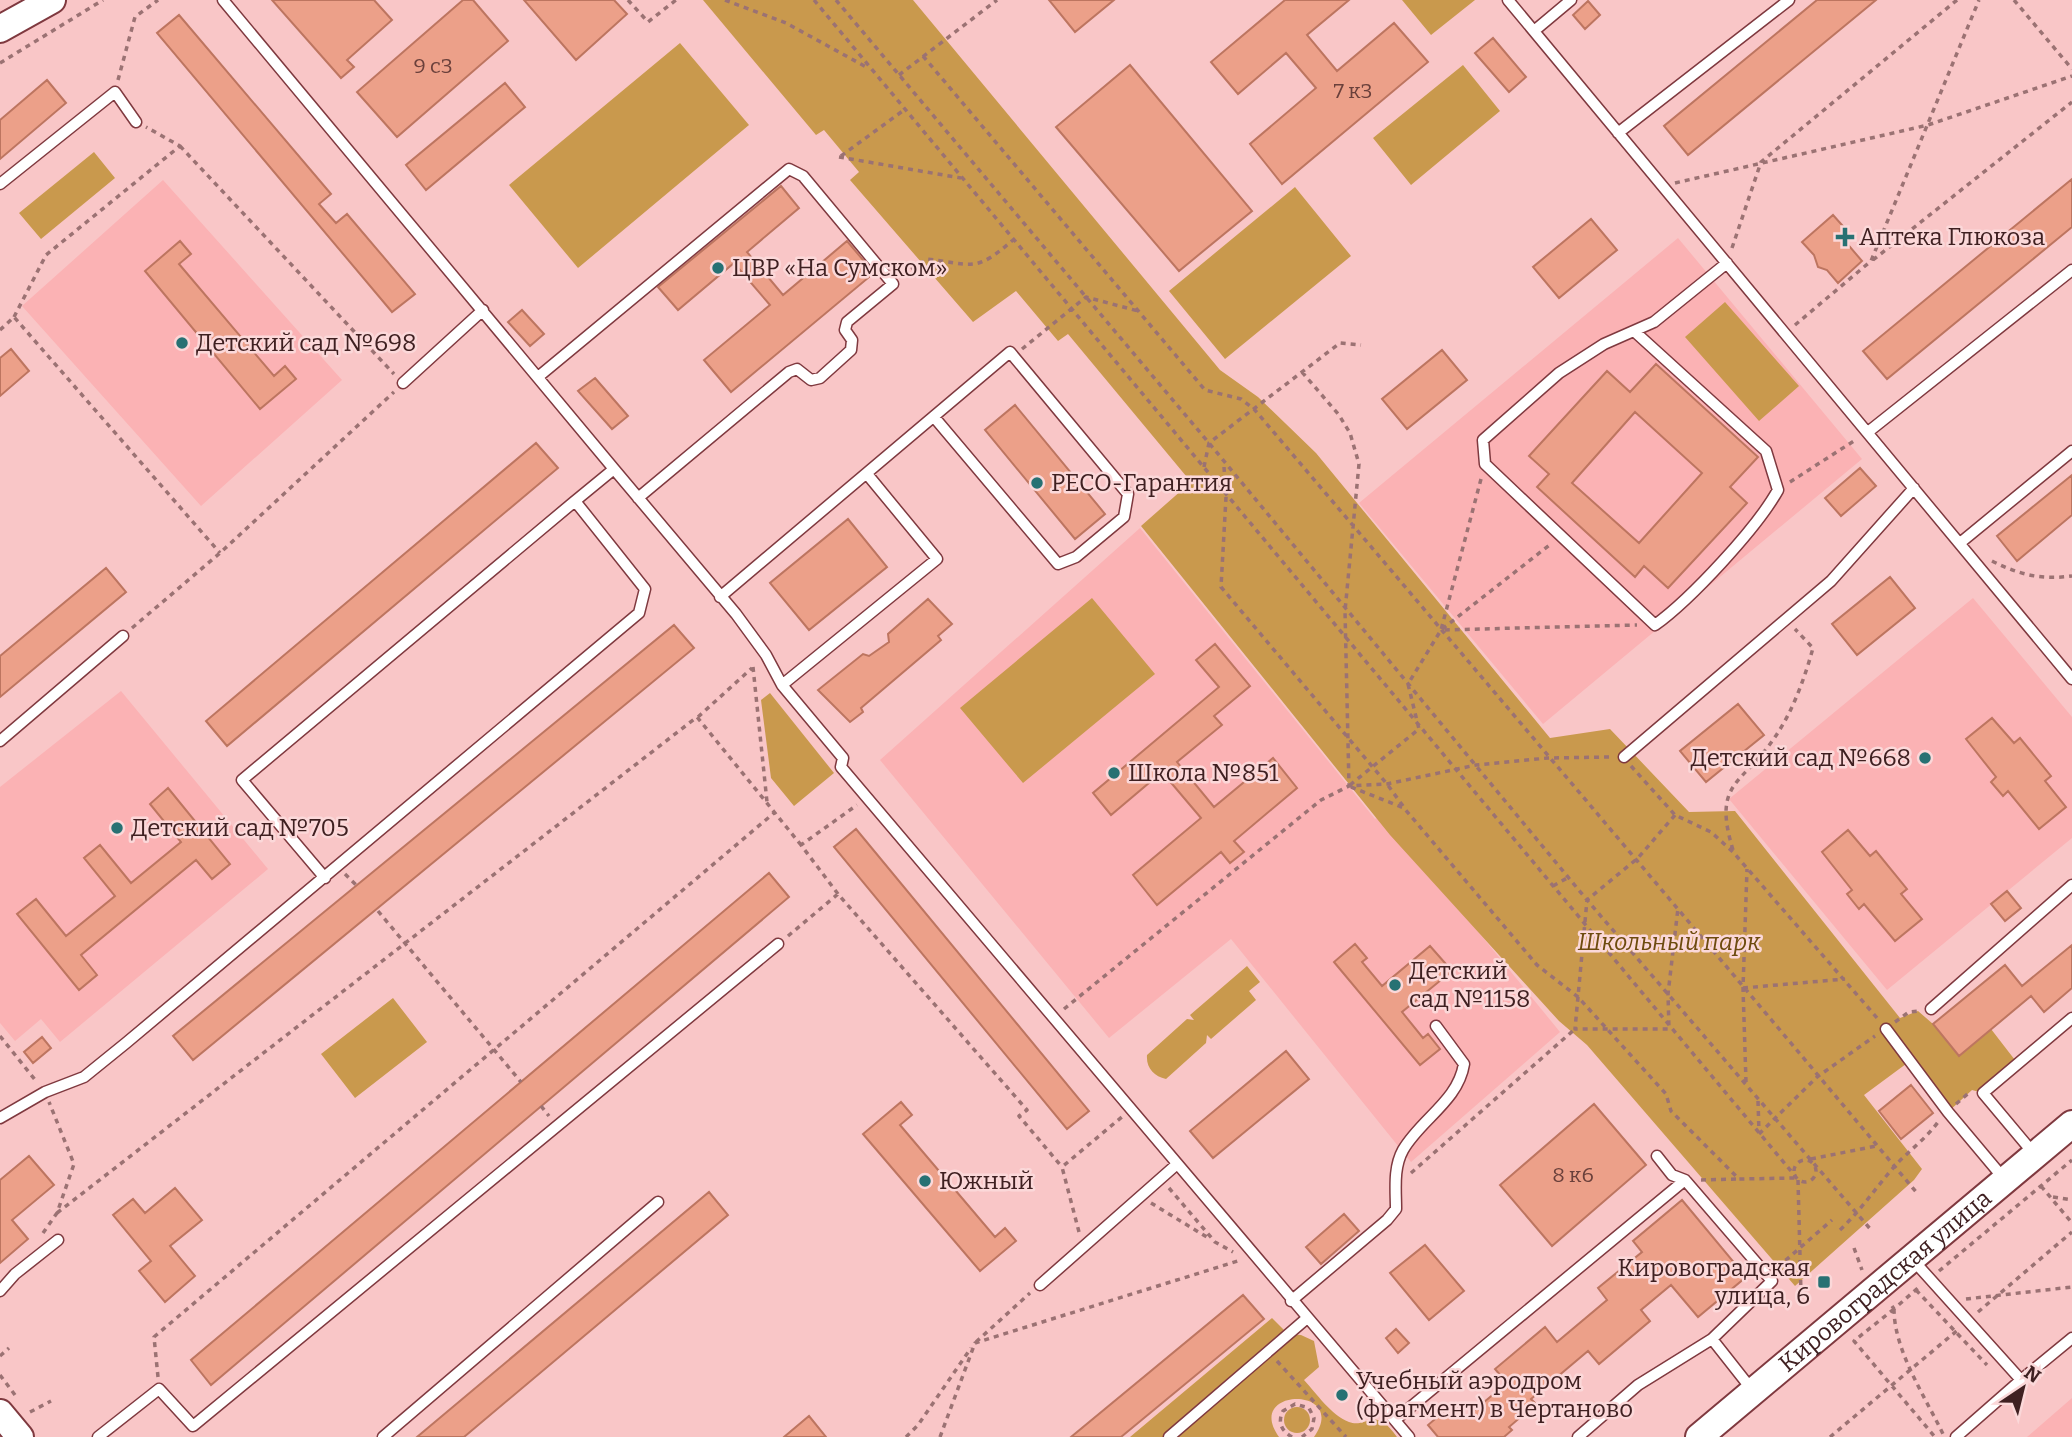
<svg xmlns="http://www.w3.org/2000/svg" width="2072" height="1437" font-family="Bitter,serif">
  <style>
    .built { fill: #fbb2b4 }
    .green { fill: #c9994d }
    .building { fill: #eca089; stroke: #bd7560; stroke-width: 2; fill-rule: evenodd }
    .lines { fill: none; stroke-linecap: round; stroke-linejoin: round }
    .lane-casing { stroke: #7f393f; stroke-width: 13 }
    .secondary-casing { stroke: #7f393f; stroke-width: 30 }
    .path { stroke: #9b7273; stroke-width: 3.5; stroke-dasharray: 5 5; stroke-linecap: butt }
    .lane { stroke: #fff; stroke-width: 10 }
    .secondary { stroke: #fff; stroke-width: 26 }
    .poi-dot { fill: #277173; stroke: #fbd8d9; stroke-width: 2.5 }
    .labels { text-anchor: middle; stroke-width: 5; stroke-linejoin: round; paint-order: stroke }
    .number-label { font-size: 21px; fill: #6a403b }
    .poi-label { font-size: 24px; fill: #3f2021; stroke: #fbd8d9; text-anchor: start }
    .park-label { font-size: 24px; font-style: italic; fill: #6d4b0e; stroke: #fbd8d9 }
    .street-label { font-size: 24px; fill: #3f2021; stroke: #fbd8d9 }
  </style>
  <rect width="100%" height="100%" fill="#f9c6c7"/>
  <path class="built" d="M163,180L342,380L201,506L22,306Z
    M1678,238L1862,459L1543,724L1359,503Z
    M1140,528L1375,819L1382,814L1560,1032L1411,1162L1231,939L1109,1038L880,760Z
    M1973,598L2072,717V838L1887,990L1729,799Z
    M121,691L268,869L60,1042L41,1019L15,1041L0,1023V787Z
    M2072,1398V1437H2027Z"/>
  <path class="green" d="M703,0H913L1220,370L1258,397L1316,453L1550,738L1610,729L1689,812L1735,811L1900,1018L1918,1011L1933,1024L1991,1029L2018,1064L1983,1093L1972,1090L1948,1112L1910,1061L1864,1095L1922,1169L1914,1180L1795,1286L1587,1045L1559,1021L1390,835L1141,526L1191,482L1068,334L1058,341L1016,291L973,322L850,180L859,172L824,130L816,135Z
    M1402,0H1475L1431,35Z
    M680,43L749,125L578,268L509,185Z
    M1463,65L1500,111L1411,185L1373,138Z
    M94,152L115,178L41,239L19,213Z
    M1295,187L1351,256L1225,359L1169,291Z
    M1725,302L1799,386L1759,421L1685,337Z
    M1092,598L1155,674L1023,783L960,708Z
    M770,693L834,773L794,806L771,778L761,700Z
    M1247,966L1260,982L1249,991L1256,1000L1211,1039L1207,1035L1206,1043L1166,1079C1154,1076 1146,1068 1147,1055L1187,1019L1194,1020L1190,1015Z
    M393,998L427,1042L355,1098L321,1054Z
    M1272,1318L1288,1334L1301,1335L1314,1341L1319,1367L1304,1380C1317,1394 1331,1415 1349,1422C1367,1429 1374,1404 1397,1437H1314C1350,1386 1243,1387 1279,1437H1130Z
    M1284 1420a13 13 0 1 1 26 0a13 13 0 1 1-26 0Z"/>
  <path class="building" d="M272,0H374L392,20L347,60L354,67L341,78Z
    M463,0H473L508,41L397,137L357,92Z
    M524,0H614L627,14L576,60Z
    M1049,0H1114L1075,32Z
    M1285,0H1349L1307,35L1337,71L1394,23L1428,62L1282,184L1250,144L1316,88L1286,53L1238,94L1211,62Z
    M1817,0H1876L1688,155L1664,126Z
    M1588,1L1600,15L1585,29L1573,15Z
    M179,15L331,194L319,204L336,223L347,214L415,294L392,312L157,33Z
    M1493,38L1526,77L1509,92L1475,53Z
    M1130,65L1252,211L1179,271L1056,127Z
    M47,80L66,103L0,159V120Z
    M505,83L525,107L426,190L406,165Z
    M2072,179V227L1887,379L1863,351Z
    M781,186L799,208L747,252L783,295L847,241L874,273L731,392L704,360L770,305L734,263L678,310L658,287Z
    M1833,215L1850,234L1844,240L1862,261L1838,283L1827,270L1818,267L1814,255L1802,242Z
    M1591,219L1617,250L1559,298L1533,267Z
    M180,241L191,254L179,264L274,376L285,366L296,379L260,409L145,271Z
    M522,310L544,334L530,346L508,322Z
    M11,349L29,371L0,396V358Z
    M1442,350L1467,380L1407,429L1382,399Z
    M1656,364L1758,457L1730,487L1747,503L1668,588L1644,566L1635,577L1537,487L1549,474L1529,456L1607,371L1630,392ZM1635,412L1702,473L1639,543L1572,483Z
    M595,378L628,416L612,429L578,391Z
    M1015,405L1105,514L1075,539L985,430Z
    M536,443L558,468L227,746L206,721Z
    M1860,468L1876,486L1841,516L1825,498Z
    M2072,475V515L2017,561L1997,536Z
    M848,519L887,567L809,630L770,583Z
    M106,568L126,592L0,697V656Z
    M1890,577L1915,608L1857,655L1832,624Z
    M928,599L952,624L938,636L941,640L861,708L863,712L850,722L818,690L863,654L869,656L889,642L888,634Z
    M674,625L694,648L193,1060L173,1036Z
    M1215,644L1250,686L1214,716L1222,725L1177,762L1214,807L1273,758L1297,788L1234,841L1244,852L1230,863L1221,852L1157,905L1133,875L1201,818L1162,772L1111,815L1093,793L1219,687L1196,660Z
    M1738,704L1764,735L1706,782L1680,751Z
    M1992,718L2014,743L2020,738L2051,776L2045,781L2066,807L2039,829L2008,791L2003,796L1991,782L1996,777L1966,739Z
    M168,788L230,864L212,879L196,860L81,955L97,975L79,990L17,914L36,899L66,936L115,896L84,858L100,845L131,883L181,842L150,804Z
    M856,829L1089,1111L1067,1129L834,847Z
    M1848,830L1870,856L1876,851L1907,889L1901,894L1922,919L1895,941L1864,904L1859,909L1847,894L1852,890L1822,852Z
    M769,873L789,897L211,1385L191,1360Z
    M2007,891L2021,908L2005,921L1991,904Z
    M1355,944L1367,958L1362,962L1382,986L1430,946L1452,971L1402,1012L1423,1038L1428,1034L1440,1049L1420,1065L1334,962Z
    M2072,945V988L2044,1012L2031,996L1959,1056L1933,1024L2005,965L2022,986Z
    M42,1037L51,1048L33,1063L24,1052Z
    M1286,1051L1309,1079L1213,1158L1190,1131Z
    M1911,1085L1933,1113L1901,1139L1879,1111Z
    M901,1102L912,1115L900,1125L995,1237L1005,1228L1016,1241L980,1271L863,1134Z
    M1594,1104L1646,1165L1552,1246L1500,1185Z
    M29,1156L54,1185L12,1220L28,1239L0,1263V1180Z
    M175,1188L202,1220L170,1246L195,1276L165,1302L139,1271L151,1261L113,1215L133,1199L145,1213Z
    M709,1192L728,1215L464,1437H417Z
    M1682,1200L1746,1277L1698,1317L1671,1285L1641,1310L1650,1321L1599,1364L1588,1351L1531,1399L1536,1404L1509,1427L1512,1430L1504,1437H1438L1428,1425L1454,1403L1466,1417L1507,1383L1495,1369L1545,1327L1557,1342L1607,1300L1598,1288L1642,1252L1633,1241Z
    M1344,1214L1359,1231L1321,1264L1306,1247Z
    M1425,1245L1464,1291L1429,1320L1390,1273Z
    M1243,1295L1264,1319L1121,1437H1071Z
    M1396,1329L1409,1343L1398,1353L1386,1338Z
    M809,1416L826,1437H784Z"/>
  <g class="lines">
    <g class="lane-casing">
      <path id="lane" d="M1508,0L2072,679
        M1534,31L1571,0
        M1618,133L1789,0
        M0,184L115,92L136,122
        M1634,331L1766,451L1778,490C1757,528 1691,599 1655,625L1485,464L1483,440L1559,373L1604,344L1654,322L1727,263
        M538,377L789,169L803,176L893,284L847,322L845,330L852,340L851,350L820,378L811,380L797,369L789,372L638,498
        M403,383L483,310
        M1868,432L2072,270
        M614,469L736,614L766,655L782,685L843,758L841,767L1409,1437
        M1960,543L2072,451
        M720,597L1010,352L1128,494L1124,517L1076,557L1058,564L934,417
        M782,685L937,559L867,474
        M0,741L123,636
        M1624,757L1831,581L1914,488
        M325,878L242,780L575,501
        M1931,1009L2072,885
        M1886,1029L1948,1112L2005,1180
        M0,1118L45,1092L84,1077L126,1043L639,613L645,589L575,501L614,469L223,0
        M2035,1155L1983,1093L2072,1018
        M1913,1260L2021,1380L2072,1338
        M1040,1285L1176,1165
        M0,1291L15,1274L58,1240
        M1291,1301L1387,1220L1396,1209C1396,1190 1393,1168 1403,1150C1421,1119 1458,1101 1464,1064L1436,1026
        M1712,1339L1753,1391
        M1395,1420L1685,1180
        M98,1437L159,1389L193,1426L778,944
        M383,1437L658,1202
        M1169,1437L1306,1319
        M1578,1437L1638,1385L1712,1339L1772,1281L1685,1180L1672,1175L1657,1156
        M1956,1437L2021,1380"/>
    </g>
    <g class="secondary-casing">
      <g id="secondary">
        <path d="M0,29L52,0"/>
        <path d="M0,1413L20,1437"/>
        <path id="s1" d="M1699,1437L2072,1124"/>
      </g>
    </g>
    <path class="path" d="M628,0L648,22L676,0
      M725,0L786,23L868,68
      M814,0L1796,1177
      M836,0L1209,443L1587,900L1872,1231
      M2014,0L2072,69
      M923,56L1205,390L1241,399L1254,409C1476,670 1697,931 1917,1193
      M0,63L103,0
      M899,75L997,0
      M118,80L135,17L158,0
      M180,146L394,374
      M841,156L904,110
      M839,157L961,178
      M1675,183L1928,125L2072,76
      M1732,248L1761,162L1957,0
      M1873,260L2072,102
      M903,275L927,259C973,264 974,274 1013,240
      M14,317L46,255L180,146L146,127
      M1795,325L1871,261L1979,0
      M0,330L14,317L220,553
      M1022,349L1086,297L1138,311
      M1302,372L1339,415L1350,433L1359,464L1345,611L1349,786
      M1204,467L1209,443L1340,343L1361,345
      M1224,467L1226,497L1221,587L1387,784L1403,806
      M1481,479L1441,630L1637,625
      M1790,482L1857,439
      M1992,561C2020,575 2041,580 2072,576
      M132,628L220,553L394,392
      M753,667L767,802
      M698,717L752,668
      M1631,766L1675,815L1711,832L1733,852L1878,1019
      M1350,785L1419,729L1408,684L1441,630L1552,543
      M1351,787L1404,808L1537,965L1578,997L1666,1094L1671,1111L1739,1179L1795,1178
      M1675,815L1638,858L1587,900L1575,1029H1669L1668,994L1678,908
      M1733,850C1712,781 1742,786 1775,737C1793,711 1805,677 1813,648L1795,629
      M345,874L356,885
      M1553,886L1569,877
      M838,894L801,845L857,805
      M378,911L521,1082
      M788,936L838,894L1027,1110L1019,1116L1062,1167
      M1743,988L1845,979
      M1064,1009L1321,800L1349,786L1387,784L1476,765L1548,758L1610,757
      M1895,1022L1909,1012L1920,1011
      M0,1036L36,1081
      M1746,1082L1743,988L1747,869
      M1758,1101L1759,1132
      M1956,1104L1971,1091
      M541,1106L549,1116
      M1759,1134L1817,1077L1875,1036
      M1811,1159L1876,1146
      M1794 1171a11 11 0 1 1 22 0a11 11 0 1 1-22 0Z
      M1411,1173L1575,1029
      M1701,1180L1739,1179
      M1798,1180L1801,1294
      M2041,1186L2072,1223
      M1169,1188L1215,1242L1233,1252
      M2053,1197L2072,1200
      M1151,1203L1210,1239
      M57,1213L697,717L801,845
      M1840,1230C1860,1211 1875,1189 1893,1168C1907,1152 1925,1140 1938,1122
      M1079,1232L1062,1167L1123,1116
      M43,1233L57,1213L74,1164L49,1102
      M1854,1248L1862,1270
      M1778,1267L1832,1220
      M1939,1271L2072,1160
      M1916,1290L1987,1365
      M1966,1299L2072,1287
      M1892,1306L1894,1309L1919,1287
      M1894,1309L1854,1341L1935,1437
      M1894,1309C1894,1351 1926,1398 1944,1436
      M1978,1312L2072,1232
      M976,1342L1030,1293
      M0,1356L9,1348
      M1277,1361L1346,1437
      M0,1375L18,1399
      M158,1377L154,1337L774,813
      M30,1412L51,1401
      M906,1437L918,1425L971,1348
      M940,1437L975,1343L1241,1260
      M1292,1437C1282,1431 1277,1423 1283,1411L1295,1404L1309,1408L1314,1418L1312,1429L1302,1437
      M1830,1437L1959,1329"/>
    <use href="#lane" class="lane"/>
    <use href="#secondary" class="secondary"/>
  </g>
  <g class="poi-dot">
    <path d="M1841.5 226.5h7v7h7v7h-7v7h-7v-7h-7v-7h7z"/>
    <circle cx="718" cy="268" r="7"/>
    <circle cx="182" cy="343" r="7"/>
    <circle cx="1037" cy="483" r="7"/>
    <circle cx="1925" cy="758" r="7"/>
    <circle cx="1114" cy="773" r="7"/>
    <circle cx="117" cy="828" r="7"/>
    <circle cx="1395" cy="985" r="7"/>
    <circle cx="925" cy="1181" r="7"/>
    <rect x="1817" y="1275" width="14" height="14" rx="3.5"/>
    <circle cx="1342" cy="1395" r="7"/>
  </g>
  <g class="labels">
    <g class="number-label">
      <text x="433" y="73">9 с3</text>
      <text x="1353" y="98">7 к3</text>
      <text x="1573" y="1182">8 к6</text>
    </g>
    <g class="poi-label">
      <text x="1859" y="245">Аптека Глюкоза</text>
      <text x="732" y="276">ЦВР «На Сумском»</text>
      <text x="196" y="351">Детский сад №698</text>
      <text x="1051" y="491">РЕСО-Гарантия</text>
      <text x="1911" y="766" text-anchor="end">Детский сад №668</text>
      <text x="1128" y="781">Школа №851</text>
      <text x="131" y="836">Детский сад №705</text>
      <text x="1409" y="979">Детский<tspan x="1409" dy="28">сад №1158</tspan></text>
      <text x="939" y="1189">Южный</text>
      <text x="1810" y="1276" text-anchor="end">Кировоградская<tspan x="1810" dy="28">улица, 6</tspan></text>
      <text x="1356" y="1389">Учебный аэродром<tspan x="1356" dy="28">(фрагмент) в Чертаново</tspan></text>
    </g>
    <g class="park-label">
      <text x="1669" y="950">Школьный парк</text>
    </g>
    <g class="street-label">
      <text dy="8" stroke="none"><textPath href="#s1" startOffset="243">Кировоградская улица</textPath></text>
    </g>
  </g>
  <g transform="translate(2023 1388) rotate(35)" stroke="#fbd8d9" stroke-width="5" paint-order="stroke">
  <path d="M0-5L12 26L0 18L-12 26Z" fill="#3f2021"/>
  <text y="-10" font-size="19" font-weight="bold" text-anchor="middle" fill="#3f2021">N</text>
  </g>
</svg>
